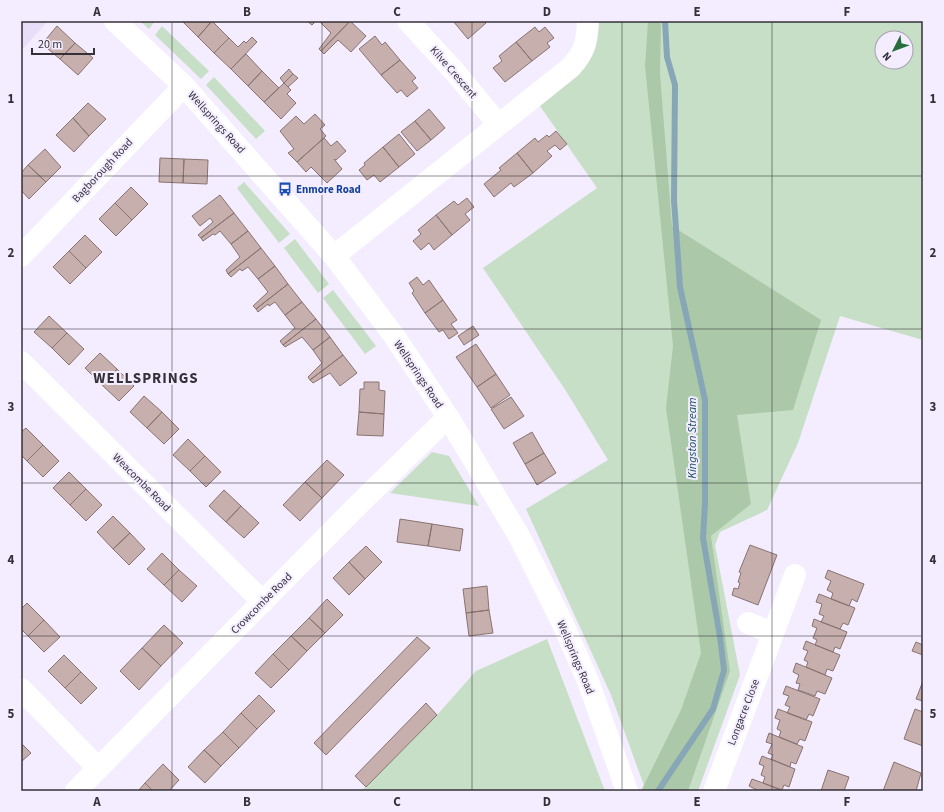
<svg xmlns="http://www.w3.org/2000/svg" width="944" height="812" font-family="'Source Sans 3',sans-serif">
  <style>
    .built { fill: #e9def9 }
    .green { fill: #c7dfc6; fill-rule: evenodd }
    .forest { fill: #abc9a9 }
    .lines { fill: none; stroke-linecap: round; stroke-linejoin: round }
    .stream { stroke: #88a7b6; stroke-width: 6 }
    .building { fill: #c7afad; stroke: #887371 }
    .minor { stroke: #fff; stroke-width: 22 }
    .grid { fill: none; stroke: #343139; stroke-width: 1; stroke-opacity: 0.55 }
    .labels { text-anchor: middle; stroke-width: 4; stroke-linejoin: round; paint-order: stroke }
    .street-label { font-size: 11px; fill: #343139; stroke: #f4ecff }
    .transit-label { font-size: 11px; font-weight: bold; fill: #164399; stroke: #f4ecff; text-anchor: start }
    .water-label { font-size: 12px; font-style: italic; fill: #185266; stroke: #f4ecff }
    .district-label { font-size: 15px; font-weight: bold; letter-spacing: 1px; fill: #343139; stroke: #f4ecff }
    .neatline { fill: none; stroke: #343139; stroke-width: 1.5 }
    .grid-label { font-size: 13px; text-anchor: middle; font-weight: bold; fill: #343139 }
  </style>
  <rect width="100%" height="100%" fill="#f4ecff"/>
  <path class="built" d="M21,21H48L21,51Z"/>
  <path class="green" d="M140,21H155L149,29Z
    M596,21H923V340L840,316L798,443L767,510L720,532L715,545L740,675L698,791H646L611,695L526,509L608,460L566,391L483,268L597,188L540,106L580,73ZM882,38H906V62H882Z
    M162,26L209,71L201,79L155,35Z
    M214,77L265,131L256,139L206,85Z
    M244,182L290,234L279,243L237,188Z
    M295,239L329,284L318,293L284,248Z
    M333,290L376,346L365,354L323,298Z
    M432,452L449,456L479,506L390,493Z
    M547,639L605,791H360L366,787L437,715L476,671Z"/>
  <path class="forest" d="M648,21H661L660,74L672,226L821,320L793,410L737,415L751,504L711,536L730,671L688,791H641L681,710L701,653L666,408L673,346L645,66Z"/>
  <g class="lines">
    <path class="stream" d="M658,791L713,709L724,670L720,637L703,538L705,503V400L680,287L674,200L675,85L667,57L665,21"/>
  </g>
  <path class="building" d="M182,21H212L198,37Z
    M212,21L229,38L214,53L198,37Z
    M307,21H316L312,25Z
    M350,21L366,36L351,52L338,40L324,54L321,51Z
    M350,21L321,51L319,49L331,33L319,21Z
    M453,21H484L486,23L468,39Z
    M57,26L75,43L60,59L42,44Z
    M535,27L539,32L545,27L554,38L547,43L550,47L532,61L516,42Z
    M375,36L382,45L385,42L400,60L381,75L359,49Z
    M252,37L257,42L231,69L214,53L229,38L238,47L244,41L246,43Z
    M516,42L532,61L505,82L493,68L502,61L499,56Z
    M75,43L93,58L78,75L60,59Z
    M246,54L262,71L248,86L231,69Z
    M400,60L416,78L412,81L418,88L407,97L401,90L397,93L381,75Z
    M289,69L293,74L284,83L280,78Z
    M262,71L279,88L264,102L248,86Z
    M293,74L298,78L288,87L284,83Z
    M284,83L291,90L287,94L296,103L281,119L264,102Z
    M88,103L106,119L89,136L73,118Z
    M429,109L445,128L431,140L415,121Z
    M315,114L325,125L320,129L326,136L297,162L288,153L294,149L280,131L296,116L304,124Z
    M73,118L89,136L74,152L56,135Z
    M415,121L431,140L417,151L401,132Z
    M556,131L567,144L560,150L555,145L547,151L552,156L533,173L517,153L535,138L538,142L547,135L549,137Z
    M399,134L415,154L399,167L383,147Z
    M324,138L331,146L337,141L346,151L336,160L334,159L342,169L327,183L311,167L306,172L297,162Z
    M383,147L399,167L380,182L374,175L367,180L359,170L365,165L364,163Z
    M45,149L61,167L46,182L28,165Z
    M517,153L533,173L514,187L511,183L494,197L484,184L501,170L499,168Z
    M160,158L184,159L183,183L159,182Z
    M184,159L208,160L207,184L183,183Z
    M28,165L46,182L29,199L21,190V173Z
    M131,187L148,204L132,220L115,203Z
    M220,195L234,213L201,238L198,235L213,222L210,218L200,226L192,216Z
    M467,198L474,207L465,214L470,220L452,235L436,215L454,201L458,205Z
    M115,203L132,220L116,236L99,219Z
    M234,213L248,231L231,244L220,231L215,235L213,234L203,241L201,238Z
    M436,215L452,235L434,250L429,243L421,250L413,241L421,234L418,230Z
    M248,231L261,248L228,274L226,270L240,257L231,244Z
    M85,235L102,252L86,268L69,251Z
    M261,248L275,266L258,279L248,267L242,271L240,269L231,277L228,274Z
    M69,251L86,268L70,284L53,267Z
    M275,266L288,284L256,309L253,306L268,292L258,279Z
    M417,277L423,285L429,280L443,300L425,313L412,293L414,291L409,283Z
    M288,284L302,302L285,315L275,302L269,306L268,304L258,312L256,309Z
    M443,300L457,320L451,324L458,333L449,339L443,330L439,332L425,313Z
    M302,302L316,319L283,345L280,341L295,328L285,315Z
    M49,316L67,333L52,348L34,332Z
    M316,319L330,337L313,350L302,337L285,347L283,345Z
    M473,326L479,335L464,345L458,336Z
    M67,333L84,349L69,365L52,348Z
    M330,337L343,355L310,380L308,377L322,363L313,350Z
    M476,344L496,374L477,387L456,357Z
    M100,353L117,369L102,385L85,368Z
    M343,355L357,373L340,386L330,373L313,383L310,380Z
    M117,369L134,386L119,401L102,385Z
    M496,374L510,395L491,408L477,387Z
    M364,382H379V390L385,391L384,414L359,412L360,389H364Z
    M144,396L162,412L147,428L130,412Z
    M511,397L524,416L504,429L491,409Z
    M162,412L179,429L164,444L147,428Z
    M359,412L384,414L383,436L357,435Z
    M26,428L43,445L27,461L21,455V432Z
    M532,432L544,453L525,464L513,443Z
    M188,439L205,456L190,471L173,455Z
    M43,445L59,461L43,477L27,461Z
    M544,453L556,473L537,485L525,464Z
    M205,456L221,472L206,487L190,471Z
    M327,460L344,475L322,498L305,482Z
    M69,472L86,489L70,505L53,488Z
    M305,482L322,498L300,521L283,505Z
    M86,489L102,505L86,521L70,505Z
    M224,490L241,506L226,522L209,506Z
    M241,506L259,523L244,538L226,522Z
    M113,516L130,533L113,549L97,532Z
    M400,519L432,524L428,546L397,542Z
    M432,524L463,529L460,551L428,546Z
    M130,533L145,549L129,565L113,549Z
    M750,545L777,555L758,605L732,595L734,588L738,589L740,583L738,582L741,573L739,572Z
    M366,546L382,562L365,579L349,562Z
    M162,553L179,570L164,585L147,569Z
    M349,562L365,579L349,595L333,578Z
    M179,570L197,586L182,602L164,585Z
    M828,570L864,584L857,602L852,599L849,606L831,599L833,593L827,590L831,581L825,578Z
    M487,586L489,610L466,613L463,589Z
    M819,594L855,608L848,625L843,623L840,629L821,622L824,616L819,614L822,604L816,602Z
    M327,599L343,615L325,633L309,618Z
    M27,603L44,620L28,636L21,629V609Z
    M489,610L493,633L469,636L466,613Z
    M309,618L325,633L307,651L291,636Z
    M814,619L847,632L840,649L835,647L833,652L815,645L817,640L813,638L817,628L812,626Z
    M44,620L60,637L44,652L28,636Z
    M164,625L183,643L161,666L142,648Z
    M291,636L307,651L289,670L273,654Z
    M417,637L430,648L326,755L314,743Z
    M806,641L840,655L833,671L827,669L825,675L806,667L808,662L804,660L808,651L803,649Z
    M916,642L923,645V655L912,651Z
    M142,648L161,666L139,690L120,671Z
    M273,654L289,670L271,688L255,673Z
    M64,655L81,672L65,688L48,671Z
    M796,663L832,678L825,694L817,691L815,696L798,690L800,684L796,683L799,675L793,672Z
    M81,672L97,688L81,704L65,688Z
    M923,681V701L916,699Z
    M786,686L820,699L813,716L809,714L806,720L787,713L790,707L785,705L789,696L783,694Z
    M259,695L275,711L257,729L241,713Z
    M426,703L437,715L366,787L355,776Z
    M778,709L812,722L805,741L800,739L797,744L779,737L781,731L777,729L780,720L775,718Z
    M915,709L923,712V746L904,739Z
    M241,713L257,729L239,748L223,732Z
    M223,732L239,748L221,766L204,750Z
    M769,733L803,747L796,764L791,762L790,767L771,759L773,755L768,753L772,744L766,742Z
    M21,743L31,753L21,762Z
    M204,750L221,766L205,783L188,767Z
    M762,756L795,769L789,787L784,785L782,790L763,783L765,777L761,775L764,766L759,764Z
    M894,762L921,773L916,791H883Z
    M163,764L179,780L169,791H153L145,783Z
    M828,770L849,777L844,791H821Z
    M752,779L763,783L783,791H757V790L749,786Z
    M145,783L153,791H138Z"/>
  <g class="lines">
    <path class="minor" d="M115,21L184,86L334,256L395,337L448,417L519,536L562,622L588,681L627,791
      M408,21L455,72L498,124
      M21,256L184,86
      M334,256L570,68C585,52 587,42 588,21
      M21,362L263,602
      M748,623L773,633
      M21,689L98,768
      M76,791L353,510L448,417
      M714,791L795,575"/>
  </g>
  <path class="grid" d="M172,21V791M322,21V791M472,21V791M622,21V791M772,21V791M21,176H923M21,329H923M21,483H923M21,636H923"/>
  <defs>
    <g id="bus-bare" transform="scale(1.08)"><path d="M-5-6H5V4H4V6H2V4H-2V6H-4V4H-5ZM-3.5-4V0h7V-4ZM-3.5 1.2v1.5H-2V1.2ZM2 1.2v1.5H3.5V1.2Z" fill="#1a4fb4" stroke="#f4ecff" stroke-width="2.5" paint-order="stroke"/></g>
  </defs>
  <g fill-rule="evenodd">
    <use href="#bus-bare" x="285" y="189"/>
  </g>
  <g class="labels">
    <g class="street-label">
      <text transform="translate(454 72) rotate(49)" y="4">Kilve Crescent</text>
      <text transform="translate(217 122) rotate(48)" y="4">Wellsprings Road</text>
      <text transform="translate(102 170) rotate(-47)" y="4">Bagborough Road</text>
      <text transform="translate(419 374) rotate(56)" y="4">Wellsprings Road</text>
      <text transform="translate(142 482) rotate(45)" y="4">Weacombe Road</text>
      <text transform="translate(261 603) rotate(-45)" y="4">Crowcombe Road</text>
      <text transform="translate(576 657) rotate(67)" y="4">Wellsprings Road</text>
      <text transform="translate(743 712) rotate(-69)" y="4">Longacre Close</text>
    </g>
    <g class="transit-label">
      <text x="296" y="193">Enmore Road</text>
    </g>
    <g class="water-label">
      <text transform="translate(692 438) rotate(-90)" y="4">Kingston Stream</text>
    </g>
    <g class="district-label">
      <text x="146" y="383">WELLSPRINGS</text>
    </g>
  </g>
  <rect width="944" height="812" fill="none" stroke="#f4ecff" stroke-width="44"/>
  <g transform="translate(894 50) rotate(228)"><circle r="19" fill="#f4ecff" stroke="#a7a1b0"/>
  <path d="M0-3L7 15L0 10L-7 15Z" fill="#266e3b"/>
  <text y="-6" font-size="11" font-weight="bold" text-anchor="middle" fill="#343139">N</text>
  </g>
  <path d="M32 48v6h62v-6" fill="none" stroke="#343139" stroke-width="2"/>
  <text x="38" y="48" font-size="12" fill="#343139" stroke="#f4ecff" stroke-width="3" paint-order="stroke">20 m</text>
  <rect x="22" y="22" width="900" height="768" class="neatline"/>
  <g class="grid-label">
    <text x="97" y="16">A</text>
    <text x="247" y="16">B</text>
    <text x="397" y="16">C</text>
    <text x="547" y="16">D</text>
    <text x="697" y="16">E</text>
    <text x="847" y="16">F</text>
    <text x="11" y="103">1</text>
    <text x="933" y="103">1</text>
    <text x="11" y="257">2</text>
    <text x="933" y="257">2</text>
    <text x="11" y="411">3</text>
    <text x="933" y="411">3</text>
    <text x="11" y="564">4</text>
    <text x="933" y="564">4</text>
    <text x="11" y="718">5</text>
    <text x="933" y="718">5</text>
    <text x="97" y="806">A</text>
    <text x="247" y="806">B</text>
    <text x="397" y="806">C</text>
    <text x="547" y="806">D</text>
    <text x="697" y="806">E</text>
    <text x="847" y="806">F</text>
  </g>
</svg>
